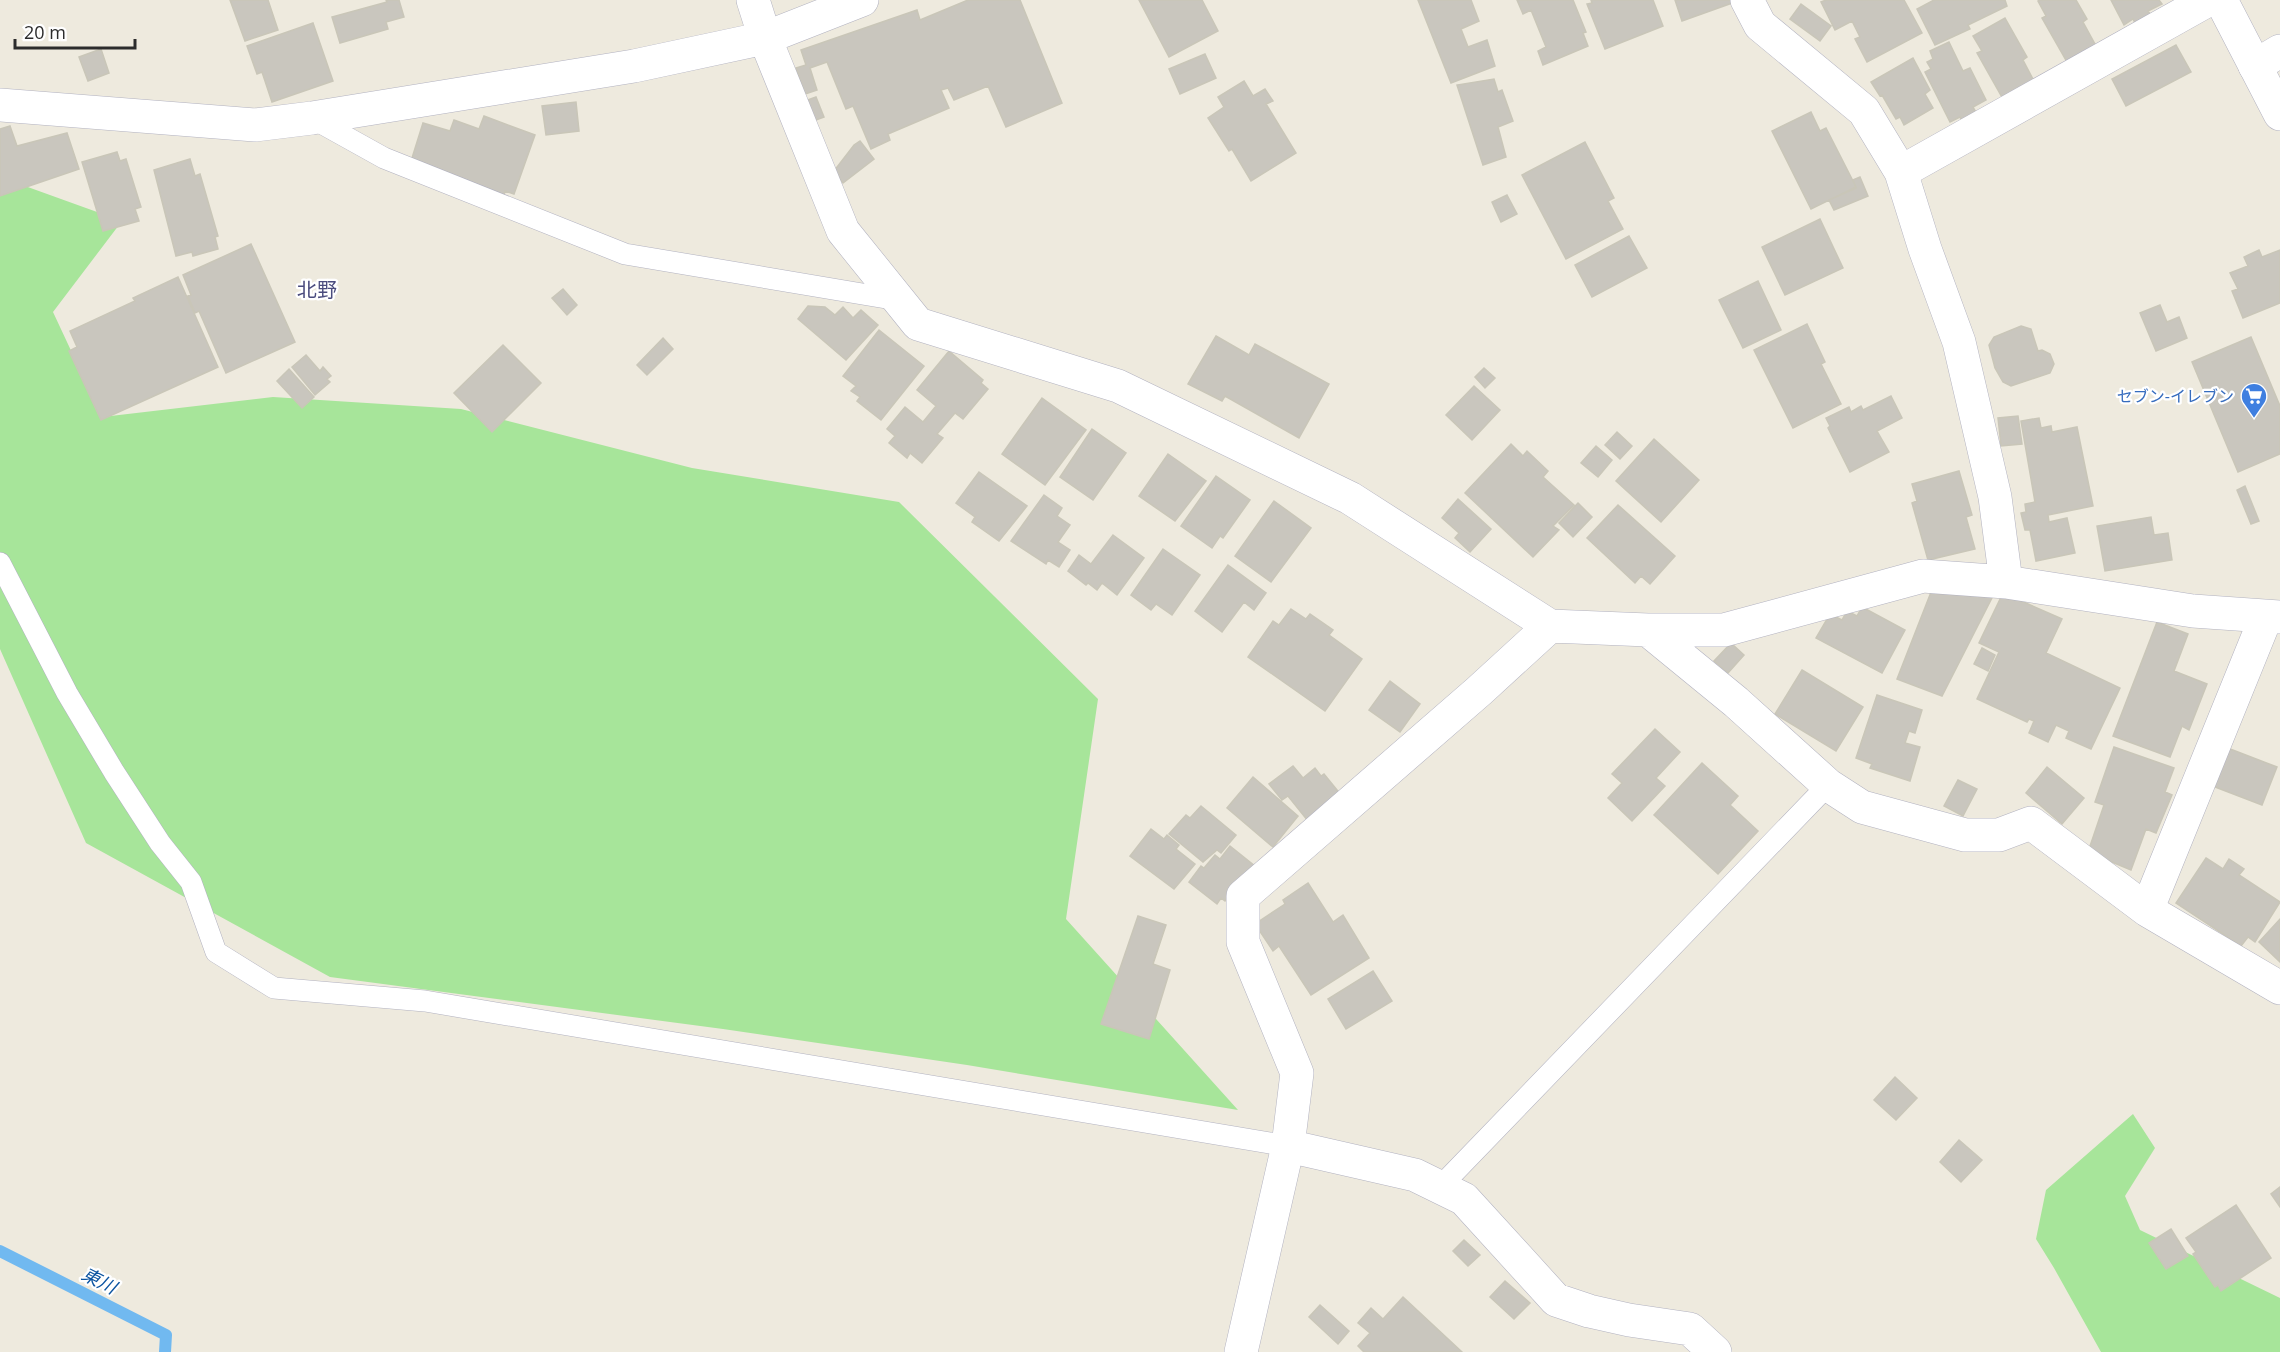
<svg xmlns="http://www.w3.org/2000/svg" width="2280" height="1352" font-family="'Open Sans','Noto Sans JP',sans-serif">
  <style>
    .green { fill: #a7e59a }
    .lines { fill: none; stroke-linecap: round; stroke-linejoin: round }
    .stream { stroke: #71b9f0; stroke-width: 12 }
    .building { fill: #c9c6be; stroke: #c9c6b8; stroke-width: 1.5 }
    .lane-casing { stroke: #b2b2c0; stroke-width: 22 }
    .street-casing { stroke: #b2b2c0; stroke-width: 34 }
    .secondary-casing { stroke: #b2b2c0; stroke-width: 34 }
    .lane { stroke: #fff; stroke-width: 21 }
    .street { stroke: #fff; stroke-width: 33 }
    .secondary { stroke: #fff; stroke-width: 33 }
    .labels { text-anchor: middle; stroke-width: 4.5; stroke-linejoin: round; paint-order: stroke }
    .shop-label { font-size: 16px; fill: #366cbe; stroke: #fff; text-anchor: end }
    .water-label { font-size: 18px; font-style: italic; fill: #0c54a0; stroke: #fff }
    .quarter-label { font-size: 20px; fill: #4b4c7e; stroke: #fff }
  </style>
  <rect width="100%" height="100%" fill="#eeeade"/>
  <path class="green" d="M0,177L122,221L53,312L102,417L273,397L461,409L692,468L899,502L1098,699L1066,919L1238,1110L967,1065L723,1029L330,977L86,843L0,649Z
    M2133,1114L2155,1148L2125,1196L2140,1230L2280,1298V1352H2101L2054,1268L2036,1239L2046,1190Z"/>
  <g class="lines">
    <path class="stream" d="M0,1251L166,1335L165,1352"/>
  </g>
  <path class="building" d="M230,0H268L278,30L245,41Z
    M386,0H399L404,17L386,22L388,29L340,43L332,17L387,2Z
    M968,0H1020L1062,103L1006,127L988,86L954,100L948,88L941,90L949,108L888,134L890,140L871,149L853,106L846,109L827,62L810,68L817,90L805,94L796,68L806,65L801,50L917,10L920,20Z
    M1139,0H1202L1218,31L1169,57Z
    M1418,0H1471L1479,21L1461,29L1468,47L1487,40L1495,66L1451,83Z
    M1517,0H1573L1586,32L1583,33L1588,46L1543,65L1538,51L1546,47L1531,10L1523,14Z
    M1591,0H1653L1663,26L1605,49L1587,4L1592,3Z
    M1675,0H1734L1735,2L1682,21Z
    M1826,0H1904L1922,33L1867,62L1855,39L1860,37L1852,21L1835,30L1821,2Z
    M1934,0H2005L2007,6L1968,25L1970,29L1935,45L1917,9Z
    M2040,0H2076L2087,19L2083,22L2096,46L2067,62L2042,18L2046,16L2038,1Z
    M2111,0H2159L2162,4L2148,11L2153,18L2137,27L2133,19L2124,25Z
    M1801,4L1831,26L1820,41L1790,19Z
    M2005,18L2027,57L2023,60L2034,81L2003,99L1977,53L1982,51L1973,36Z
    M313,23L333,81L272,102L262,72L257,74L247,46Z
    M1949,42L1963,71L1970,68L1986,100L1973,107L1977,114L1962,121L1960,117L1950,122L1925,72L1931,69L1927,62L1933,59L1930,51Z
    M2176,45L2191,72L2126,106L2112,79Z
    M101,49L109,73L88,81L79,57Z
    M1205,54L1216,78L1180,94L1169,69Z
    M1913,58L1930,90L1925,94L1933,108L1904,125L1900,117L1896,119L1882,95L1880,96L1871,82Z
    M1494,79L1498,92L1502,90L1513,121L1498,127L1506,157L1483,165L1457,85Z
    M1244,81L1253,96L1265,89L1273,101L1266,104L1296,153L1251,181L1232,149L1229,151L1208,118L1224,107L1218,97Z
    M816,97L824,117L813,121L805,101Z
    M576,102L579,131L546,135L542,106Z
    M1811,112L1820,131L1826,128L1856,187L1811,209L1772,131Z
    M484,116L535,135L514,194L505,191L504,195L412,158L423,123L450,131L454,120L479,129Z
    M10,126L17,146L67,133L79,169L0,196V129Z
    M860,141L874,159L843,183L834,171L854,145Z
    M1585,142L1614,198L1608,201L1623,229L1566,259L1522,175Z
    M117,152L120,161L126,159L141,207L135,209L139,221L103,231L82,162Z
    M190,159L195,176L200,174L218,236L215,237L218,249L193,256L192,252L176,256L154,170Z
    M1860,177L1868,196L1834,210L1829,200L1856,188L1853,180Z
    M1507,195L1517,214L1501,222L1492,202Z
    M1820,219L1843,268L1785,295L1762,247Z
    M1629,236L1647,268L1592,297L1575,265Z
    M251,244L295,342L226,373L199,311L195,313L188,296L191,295L183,275Z
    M2259,250L2262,257L2280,250V303L2243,318L2232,291L2238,289L2230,273L2248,266L2244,257Z
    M178,277L218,367L101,420L69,351L77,347L70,331L135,301L133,298Z
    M1758,281L1781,330L1743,348L1719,300Z
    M563,289L577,305L567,315L552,298Z
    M2160,305L2167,322L2179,317L2187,338L2156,351L2140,313Z
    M808,306L825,307L835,315L843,307L853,318L861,310L878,325L846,360L798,319Z
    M1807,324L1825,362L1821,364L1841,404L1793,428L1754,350Z
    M2021,326L2031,329L2038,351L2042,350L2050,354L2054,364L2050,373L2011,386L2003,382L1995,368L1989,345L1994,337Z
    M879,330L924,366L881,420L857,401L860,397L851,391L856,386L843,376Z
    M1216,336L1249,355L1255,344L1329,384L1299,438L1225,396L1222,401L1188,384Z
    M2251,337L2280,406V454L2238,472L2192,362Z
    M663,338L673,349L647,375L637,365Z
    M503,345L541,383L492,432L454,393Z
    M949,351L983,380L981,383L988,389L963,419L955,413L937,434L943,438L922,463L910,453L907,458L889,443L895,436L887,429L905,407L923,422L936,406L917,390Z
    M306,355L320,371L323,367L331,376L327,379L330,382L315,395L292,367Z
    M1484,368L1495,378L1485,388L1475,377Z
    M289,369L314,397L302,408L277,381Z
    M1474,386L1500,410L1472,440L1446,415Z
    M1891,396L1902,418L1877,431L1889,452L1850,472L1828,428L1830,426L1826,418L1849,407L1851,412L1861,406L1863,410Z
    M1042,398L1086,430L1045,485L1002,454Z
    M2018,416L2022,444L2001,446L1998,418Z
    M2039,418L2041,428L2051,426L2052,432L2077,427L2093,506L2048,515L2049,522L2067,518L2075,553L2036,561L2030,530H2025L2021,513L2026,512L2025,504L2035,502L2021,421Z
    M1092,429L1126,453L1093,500L1060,477Z
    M1617,432L1632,446L1620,459L1605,445Z
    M1654,439L1699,480L1661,522L1616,481Z
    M1511,444L1523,456L1527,451L1548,471L1543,477L1574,505L1553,526L1559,530L1533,557L1465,493Z
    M1596,446L1612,460L1598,477L1581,463Z
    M1168,454L1206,481L1175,521L1139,496Z
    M1959,471L1972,515L1966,517L1975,549L1928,560L1912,503L1917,501L1912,484Z
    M979,472L1027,506L999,541L972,522L975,517L956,503Z
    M1216,476L1250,500L1223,538L1220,536L1212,548L1181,526Z
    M2245,486L2259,521L2251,524L2237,490Z
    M1044,495L1062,508L1057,516L1070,525L1058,542L1070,550L1059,567L1048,560L1046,564L1011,541Z
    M1458,499L1491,529L1470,552L1455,538L1459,533L1442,518Z
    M1274,501L1311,528L1271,582L1235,556Z
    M1578,503L1592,517L1573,537L1559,523Z
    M1618,505L1675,556L1650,584L1641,576L1635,583L1587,538Z
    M2151,517L2154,535L2168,533L2172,560L2105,571L2097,526Z
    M1113,535L1144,558L1117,595L1102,583L1097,590L1088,583L1086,585L1068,571L1079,555L1091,564Z
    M1163,549L1200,575L1172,615L1156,604L1151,610L1131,595Z
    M1228,565L1266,593L1254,610L1244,602L1222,632L1195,611Z
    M1933,587L1995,592L1942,696L1897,679Z
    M2003,593L2062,619L2046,653L2120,688L2091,749L2066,738L2069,731L2056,725L2048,742L2029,733L2034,721L2029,719L2027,722L1977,699L1999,652L1979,643Z
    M1862,607L1905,630L1882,673L1816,638L1830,614L1842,620L1847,611L1857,616Z
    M1291,609L1306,619L1310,614L1333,630L1329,635L1362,659L1325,711L1248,657L1273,621L1279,625Z
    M2157,622L2188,634L2174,671L2207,684L2189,730L2182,726L2170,757L2113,736Z
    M1731,643L1744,655L1728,673L1714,661Z
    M1982,648L1995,655L1988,671L1974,664Z
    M1802,670L1863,707L1836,751L1775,714Z
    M1390,681L1420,704L1400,732L1369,710Z
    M1877,695L1922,710L1915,733L1909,731L1905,743L1920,747L1910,781L1870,768L1872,764L1856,758Z
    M1655,729L1680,752L1656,778L1665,786L1632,821L1608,798L1622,783L1612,774Z
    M2114,747L2174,768L2165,792L2172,795L2156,833L2146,829L2131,870L2088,852L2104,805L2095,802Z
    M2225,747L2277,767L2262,805L2210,785Z
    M1702,763L1738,796L1730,805L1758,831L1718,874L1654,815Z
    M1293,766L1303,778L1315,768L1321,776L1324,774L1341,795L1308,821L1288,796L1282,800L1269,784Z
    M2047,767L2084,798L2062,824L2026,793Z
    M1253,777L1298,816L1273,847L1227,808Z
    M1958,780L1977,789L1963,816L1944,806Z
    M1201,806L1236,835L1221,853L1217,850L1203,862L1169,834L1186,815L1190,818Z
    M1151,829L1164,839L1167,835L1179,845L1176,849L1195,864L1174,889L1130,856Z
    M1230,846L1255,866L1225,901L1221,898L1217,904L1189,882L1201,866L1204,868L1215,855L1220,859Z
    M2206,858L2223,869L2229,859L2244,869L2239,875L2280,902L2255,942L2248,937L2241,946L2176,903Z
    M1308,883L1333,922L1343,915L1369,958L1311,995L1279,946L1273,951L1255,924L1285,904L1283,900Z
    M1138,916L1166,925L1153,964L1170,970L1149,1039L1101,1024Z
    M2280,919V962L2259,942Z
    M1373,971L1392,1001L1346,1029L1328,999Z
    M1895,1077L1917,1098L1896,1120L1874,1100Z
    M1959,1140L1982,1160L1961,1182L1940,1162Z
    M2280,1187V1207L2271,1194Z
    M2236,1205L2271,1258L2221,1291L2218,1285L2215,1287L2193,1254L2196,1252L2186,1238Z
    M2171,1229L2188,1256L2166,1269L2149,1243Z
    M1464,1240L1480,1255L1468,1266L1453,1251Z
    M1505,1281L1530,1303L1514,1319L1490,1297Z
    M1403,1297L1462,1352H1364L1358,1346L1370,1333L1358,1323L1371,1308L1383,1319Z
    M1320,1305L1349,1331L1338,1344L1309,1317Z"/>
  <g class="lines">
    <g class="lane-casing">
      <path id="lane" d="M312,118L384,158L625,254L898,300
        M0,563L67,693L114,772L160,843L191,882L216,952L274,988L425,1001L1288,1146
        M1439,1188L1828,785"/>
    </g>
    <g class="street-casing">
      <path id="street" d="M753,0L765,38L843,231L918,324L1118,386L1350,498L1550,626L1648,630H1724L1923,576L2006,582L2193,611L2280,617
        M1747,0L1760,25L1864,111L1901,172L1925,249L1959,342L1995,497L2006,582
        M2255,66L2280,51
        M0,105L255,125L312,118L634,66L765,38L862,0
        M1901,172L2208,0
        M1648,630L1736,702L1828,785L1862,807L1965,835H1999L2031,823L2147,910L2280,988
        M2147,910L2266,617
        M1288,1146L1415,1175L1464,1199L1556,1300L1589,1311L1629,1320L1690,1329L1715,1352
        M1241,1352L1288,1146L1297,1073L1243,942V896L1479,691L1550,626"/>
    </g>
    <g class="secondary-casing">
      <path id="secondary" d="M2221,0L2280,114"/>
    </g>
    <use href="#lane" class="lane"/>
    <use href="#street" class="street"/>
    <use href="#secondary" class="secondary"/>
  </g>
  <defs>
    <g id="supermarket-pin" transform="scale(1.35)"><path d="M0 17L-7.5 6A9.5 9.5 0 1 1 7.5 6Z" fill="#3f7fe0" stroke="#fff"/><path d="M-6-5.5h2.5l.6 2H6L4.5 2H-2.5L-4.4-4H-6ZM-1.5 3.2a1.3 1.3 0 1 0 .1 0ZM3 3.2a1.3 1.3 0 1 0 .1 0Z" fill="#fff"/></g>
  </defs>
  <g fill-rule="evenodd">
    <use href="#supermarket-pin" x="2254" y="396"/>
  </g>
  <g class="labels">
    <g class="shop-label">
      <text x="2234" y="402">セブン-イレブン</text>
    </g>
    <g class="water-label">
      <text transform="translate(99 1281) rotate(27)" y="6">東川</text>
    </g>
    <g class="quarter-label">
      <text x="317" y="297">北野</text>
    </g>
  </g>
  <path d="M15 39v9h120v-9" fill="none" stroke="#2c2c2c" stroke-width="3"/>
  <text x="24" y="39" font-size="18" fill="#2c2c2c" stroke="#ffffff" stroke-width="4.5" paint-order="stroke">20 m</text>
</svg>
